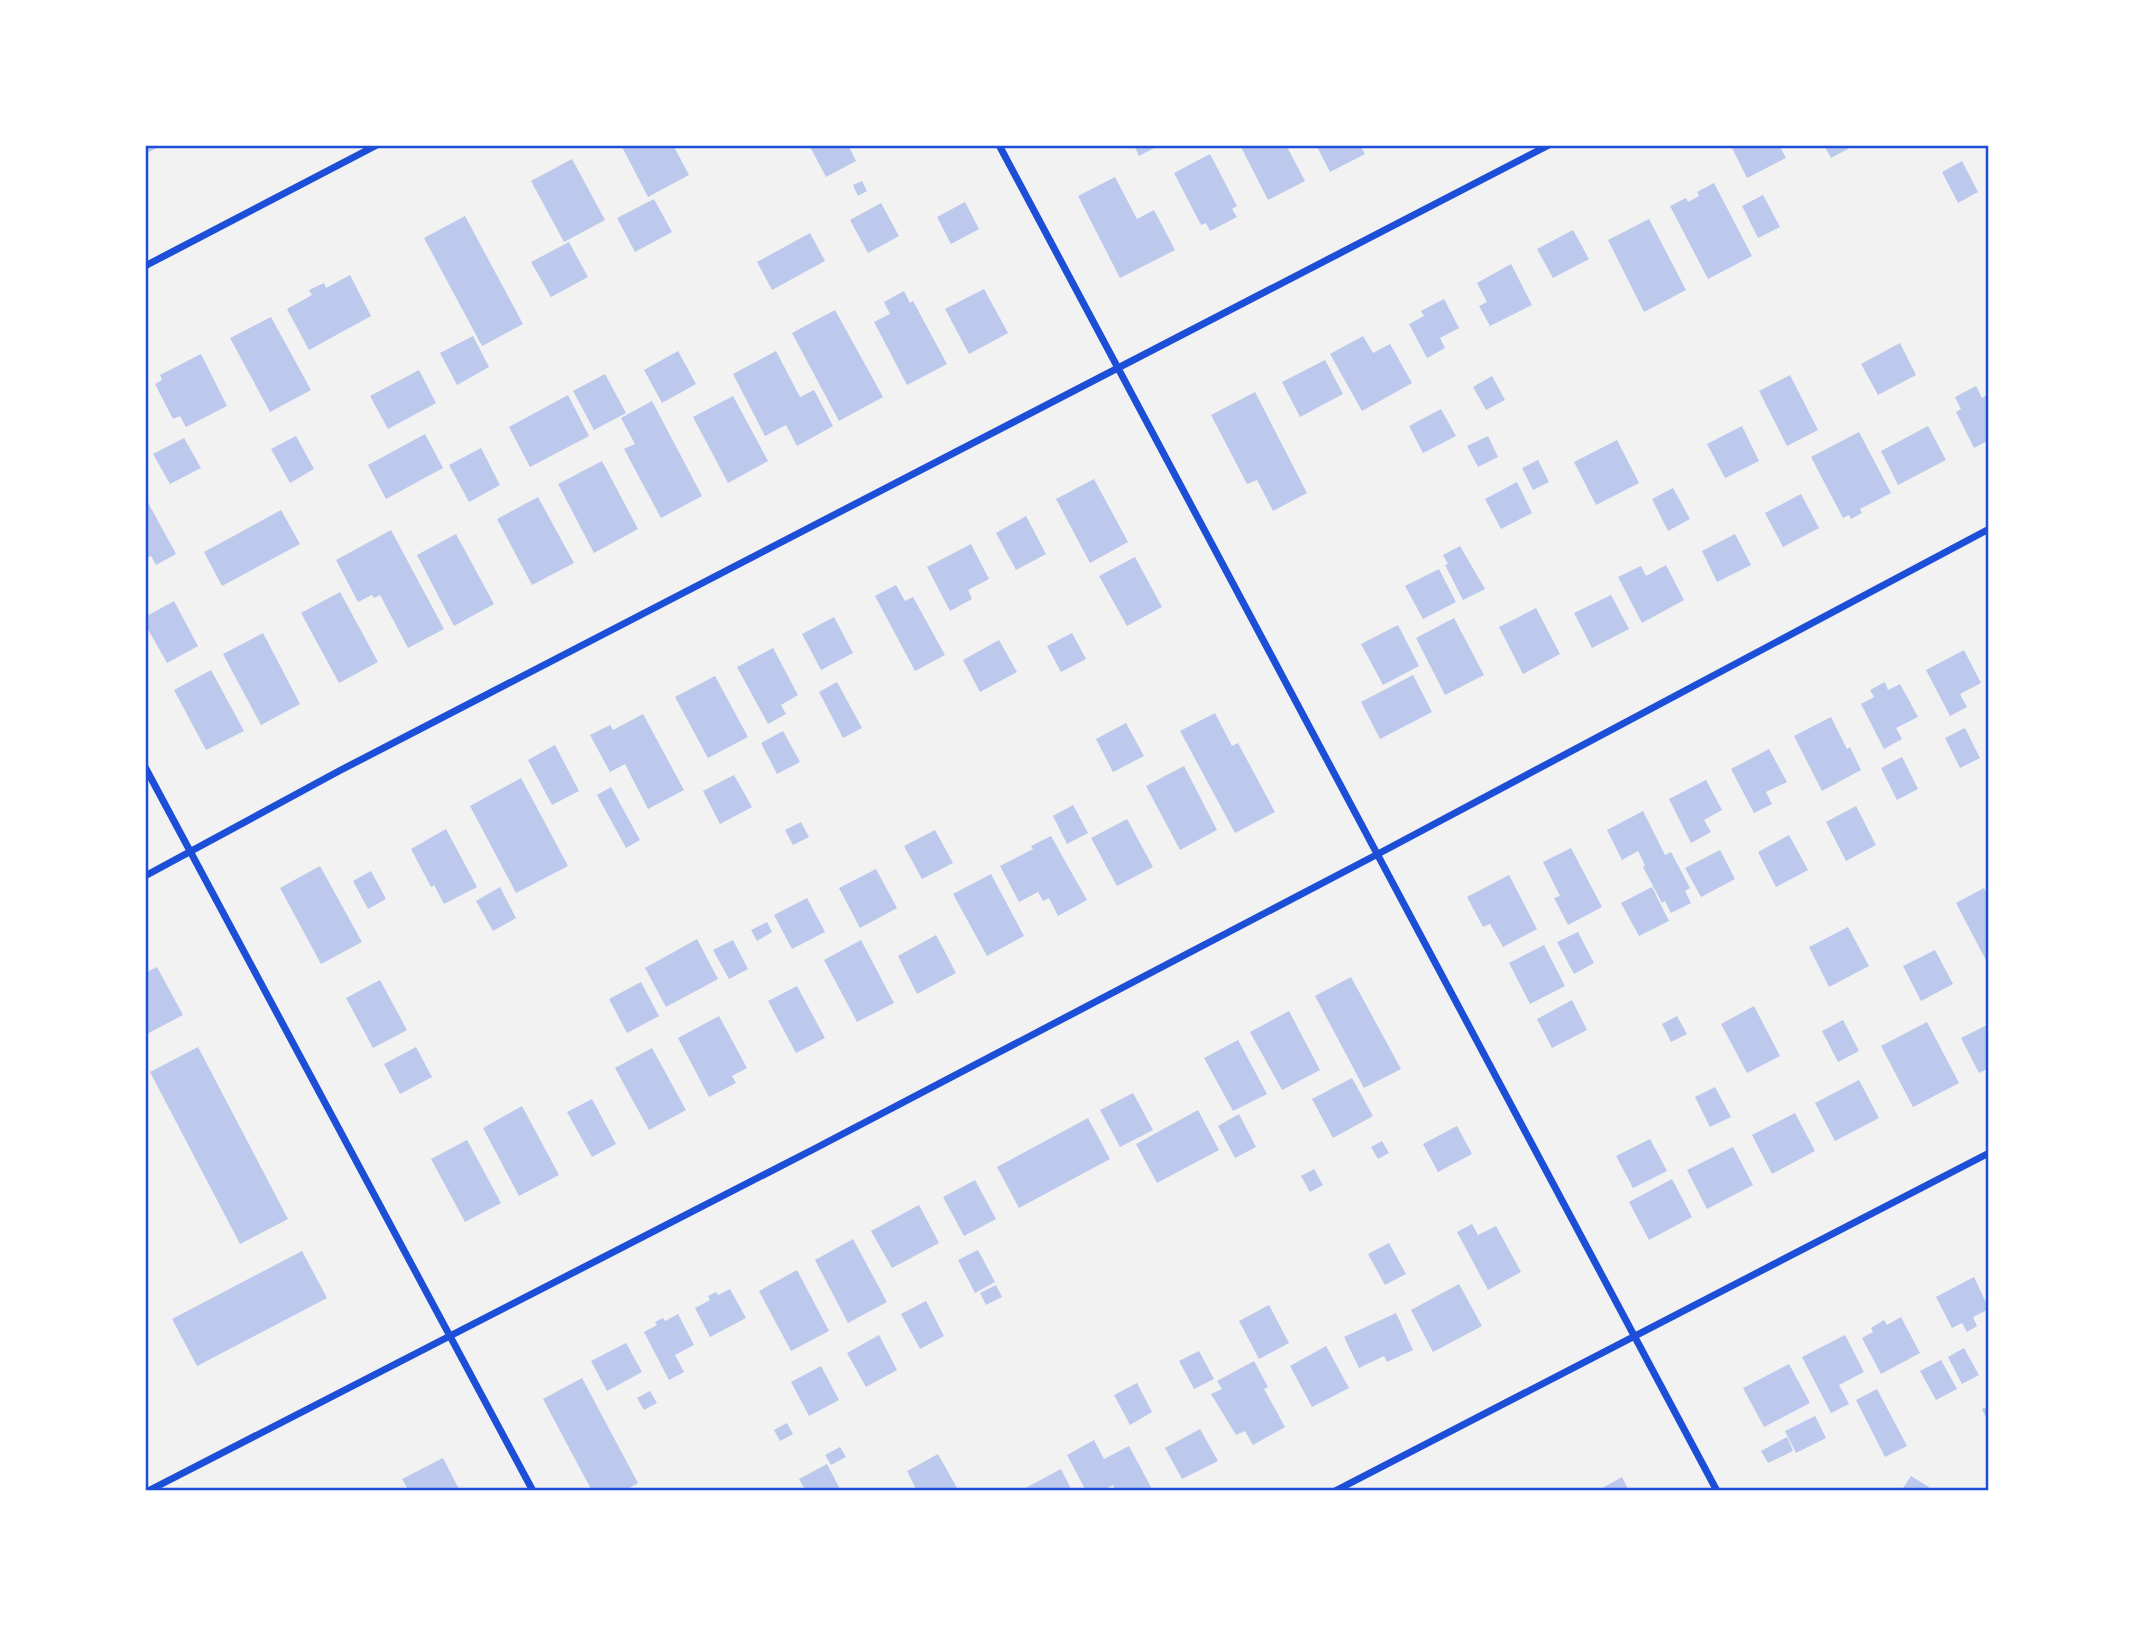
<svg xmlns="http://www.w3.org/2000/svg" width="2134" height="1636" font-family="Jost,sans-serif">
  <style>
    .building { fill: #bdc9ec }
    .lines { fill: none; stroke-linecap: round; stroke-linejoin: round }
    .minor { stroke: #1d4ed8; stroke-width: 7 }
    .neatline { fill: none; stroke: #1d4ed8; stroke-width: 2.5 }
  </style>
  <rect width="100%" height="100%" fill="#f2f2f2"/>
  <path class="building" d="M145,145H163L145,154Z
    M621,145H673L689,175L648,197Z
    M809,145H848L856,161L826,177Z
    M1134,145H1160L1139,156Z
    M1240,145H1286L1305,181L1268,200Z
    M1316,145H1360L1365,154L1330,172Z
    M1779,145L1786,158L1747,178L1731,146Z
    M1824,145H1847L1848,149L1831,158Z
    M1210,154L1237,206L1232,209L1237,217L1210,231L1206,223L1201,225L1174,173Z
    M572,159L605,220L564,242L531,181Z
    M1962,161L1978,192L1958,203L1942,172Z
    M1115,177L1137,219L1154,210L1175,250L1120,278L1078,196Z
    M862,181L867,191L858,196L853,185Z
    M1714,183L1752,256L1708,279L1670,206L1686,198L1688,202L1699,196L1697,192Z
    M1763,195L1780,227L1758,238L1742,206Z
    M654,199L672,232L635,252L617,218Z
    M965,202L979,229L951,244L937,217Z
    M881,203L899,236L868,253L850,220Z
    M465,216L523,324L482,346L424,238Z
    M1649,219L1686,290L1644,312L1608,240Z
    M1573,230L1589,259L1553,278L1537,249Z
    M810,233L825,261L772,290L757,262Z
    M569,242L588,277L551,297L531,262Z
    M1511,264L1532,305L1490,326L1479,306L1487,302L1477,283Z
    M350,275L371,316L309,350L287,309L312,295L309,290L324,283L326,288Z
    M984,289L1008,333L969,354L945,309Z
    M904,291L910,303L913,301L947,364L907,385L874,322L890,314L884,302Z
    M1444,299L1459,328L1440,338L1445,348L1427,358L1409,324L1424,316L1421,311Z
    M835,310L883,397L839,421L792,333Z
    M271,317L311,390L270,412L230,338Z
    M473,336L489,367L457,385L440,353Z
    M1363,336L1373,353L1390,344L1412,383L1362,411L1330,354Z
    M1900,343L1916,375L1878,395L1861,364Z
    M678,351L696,384L662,403L644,370Z
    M776,351L800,397L814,390L833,426L797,446L786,425L765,436L733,374Z
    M201,354L227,406L186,427L180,416L173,419L155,384L162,380L160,375Z
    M1325,360L1343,394L1300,417L1282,382Z
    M419,370L436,403L388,429L370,396Z
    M605,374L626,413L594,430L573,391Z
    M1790,375L1818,430L1787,446L1759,391Z
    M1492,376L1505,400L1486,410L1473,387Z
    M1976,386L1982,398L1989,394V440L1974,448L1956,412L1961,409L1955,397Z
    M1255,392L1307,493L1273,511L1257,480L1247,484L1211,415Z
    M568,395L589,436L530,467L509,427Z
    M733,396L768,461L728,483L693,417Z
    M652,401L702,496L661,518L624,449L635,444L621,418Z
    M1441,409L1456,436L1423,453L1409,426Z
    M1742,426L1759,461L1725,478L1707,444Z
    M1928,426L1946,460L1898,485L1881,451Z
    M1859,432L1891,493L1860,509L1862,513L1851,519L1849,515L1843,518L1811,457Z
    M425,434L443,468L386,499L368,465Z
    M296,436L314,469L290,483L271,449Z
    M1488,436L1498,457L1478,467L1467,446Z
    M184,438L201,468L170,484L153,454Z
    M1617,440L1639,483L1596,505L1574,462Z
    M481,448L500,485L469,502L449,465Z
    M1538,460L1549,482L1533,490L1522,468Z
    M602,461L638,529L594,553L558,484Z
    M1094,479L1128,542L1090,563L1056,499Z
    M1517,482L1532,513L1501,529L1485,499Z
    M1673,488L1690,519L1668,531L1652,499Z
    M1801,494L1819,528L1783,547L1765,513Z
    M145,497L176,554L156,565L151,556L145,559Z
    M538,497L574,563L532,585L497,519Z
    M281,510L300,544L222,586L204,552Z
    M1026,516L1046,554L1016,570L996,533Z
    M391,530L444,629L408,648L380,595L374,598L372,595L358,602L336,560Z
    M456,534L494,604L454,626L417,555Z
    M1735,534L1751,565L1717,582L1702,551Z
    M971,544L989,579L968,590L972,599L950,611L927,567Z
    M1460,546L1485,589L1463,600L1445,565L1448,564L1443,555Z
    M1135,557L1162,607L1127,626L1099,576Z
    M1666,565L1684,600L1642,623L1618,577L1641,566L1646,576Z
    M1439,569L1456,602L1423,619L1405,586Z
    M896,585L905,601L913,597L945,655L915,671L875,596Z
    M340,592L378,662L339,683L301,613Z
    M1611,595L1629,629L1592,648L1574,613Z
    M174,601L198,646L167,663L145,624V617Z
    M1536,608L1560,654L1523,674L1499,627Z
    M834,617L853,653L821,670L802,634Z
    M1454,618L1484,675L1445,695L1416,638Z
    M1398,625L1419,666L1383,685L1361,644Z
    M263,633L300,704L261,725L223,654Z
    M1072,633L1086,659L1061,672L1047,646Z
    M999,640L1017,672L980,692L963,660Z
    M773,648L798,695L781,705L786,714L768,724L737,667Z
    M1964,650L1981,683L1960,694L1967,707L1950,716L1926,670Z
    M211,670L244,731L206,750L174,690Z
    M1413,675L1432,712L1380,739L1361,702Z
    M715,676L748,737L708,758L675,697Z
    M837,682L862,728L843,738L819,692Z
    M1885,682L1888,690L1900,684L1918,717L1896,728L1902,739L1884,749L1861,704L1874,697L1870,690Z
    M1215,713L1232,746L1238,743L1275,812L1235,833L1180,731Z
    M643,714L684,790L648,809L625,764L610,772L590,735L610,725L613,730Z
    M1831,717L1847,749L1850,747L1861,770L1822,791L1794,736Z
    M1126,723L1144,756L1113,772L1096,739Z
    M1965,728L1980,758L1960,768L1945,738Z
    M783,731L800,762L777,774L761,743Z
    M555,745L579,791L552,805L528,760Z
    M1769,749L1787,782L1766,792L1772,804L1754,813L1731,769Z
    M1902,757L1918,789L1897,800L1881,768Z
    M1184,766L1217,830L1180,850L1146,786Z
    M734,775L752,807L720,824L703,791Z
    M521,778L568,866L516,893L470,806Z
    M1706,780L1722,810L1704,820L1711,832L1691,843L1669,799Z
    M611,787L640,840L626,848L597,795Z
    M1073,805L1088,833L1067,844L1053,816Z
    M1856,806L1876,845L1846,861L1826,822Z
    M1643,811L1665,855L1671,852L1690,888L1685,891L1691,903L1671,913L1665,901L1662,903L1643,867L1645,865L1638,851L1622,860L1607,830Z
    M1127,819L1153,867L1117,886L1091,838Z
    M801,822L809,837L793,845L785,830Z
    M446,829L477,887L444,904L434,885L431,887L411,849Z
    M935,830L953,863L922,879L904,846Z
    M1789,835L1808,870L1776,887L1758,852Z
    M1051,836L1087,900L1058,916L1049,898L1043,901L1038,892L1019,902L1000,866L1033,849L1031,846Z
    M1571,848L1602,907L1568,925L1554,898L1560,896L1543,862Z
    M1720,850L1735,879L1701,897L1685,868Z
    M320,866L362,942L321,964L280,888Z
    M876,869L897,908L860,928L839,888Z
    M371,871L386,899L368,909L353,881Z
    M991,874L1024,936L987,956L953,894Z
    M1509,875L1537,929L1503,947L1490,924L1483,927L1467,897Z
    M500,887L516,918L493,931L476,901Z
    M1652,887L1669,921L1639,936L1621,903Z
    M1984,888L1989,897V966L1956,903Z
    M807,898L825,932L792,949L774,915Z
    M767,922L772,932L757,941L751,930Z
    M1848,927L1869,966L1829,987L1809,947Z
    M1578,932L1594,963L1574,974L1557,942Z
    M936,935L956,973L917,994L898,956Z
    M697,939L718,979L666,1007L645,968Z
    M733,940L748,969L729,979L713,950Z
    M861,940L894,1003L857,1022L824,960Z
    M1544,945L1565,986L1530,1004L1509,963Z
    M1935,950L1953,984L1921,1001L1903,966Z
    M157,967L183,1015L145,1035V973Z
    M1351,977L1401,1069L1364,1088L1315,996Z
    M380,980L407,1030L373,1048L346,998Z
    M641,982L659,1016L627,1033L609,999Z
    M797,986L825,1038L796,1053L768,1001Z
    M1572,1000L1587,1030L1552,1048L1537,1019Z
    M1754,1006L1780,1056L1747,1073L1721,1024Z
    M1289,1011L1320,1070L1282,1090L1250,1032Z
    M719,1016L747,1068L732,1076L736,1083L709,1097L678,1038Z
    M1677,1016L1687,1034L1671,1042L1662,1024Z
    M1843,1020L1859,1051L1838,1062L1822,1031Z
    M1927,1022L1959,1083L1913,1107L1881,1046Z
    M1989,1024V1068L1979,1073L1961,1038Z
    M1238,1040L1267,1094L1233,1111L1204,1058Z
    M198,1047L288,1219L240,1244L150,1072Z
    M416,1047L432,1077L400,1094L384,1064Z
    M652,1048L686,1110L649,1130L615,1068Z
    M1352,1078L1373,1116L1333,1138L1312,1099Z
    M1859,1080L1879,1118L1835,1141L1815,1103Z
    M1715,1087L1731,1117L1710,1127L1695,1097Z
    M1133,1093L1153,1130L1120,1147L1100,1110Z
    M592,1099L616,1144L592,1157L567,1112Z
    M522,1106L559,1175L519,1196L483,1128Z
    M1198,1110L1219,1150L1157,1183L1136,1144Z
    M1795,1113L1815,1151L1772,1174L1752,1135Z
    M1239,1114L1256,1147L1235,1158L1218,1126Z
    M1088,1118L1110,1159L1019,1208L997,1167Z
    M1457,1126L1472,1154L1438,1172L1423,1144Z
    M1650,1139L1667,1171L1633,1188L1616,1156Z
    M467,1140L501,1203L465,1222L431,1159Z
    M1382,1141L1389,1153L1378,1159L1371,1147Z
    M1733,1147L1753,1185L1707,1209L1687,1170Z
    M1314,1169L1323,1185L1310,1192L1301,1176Z
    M1672,1179L1692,1217L1649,1240L1629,1202Z
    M975,1180L996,1219L964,1236L943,1197Z
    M919,1205L939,1243L892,1268L871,1231Z
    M1472,1224L1478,1235L1496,1226L1521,1272L1488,1290L1457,1232Z
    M853,1239L887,1302L848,1323L815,1260Z
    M1389,1243L1406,1274L1385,1285L1368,1254Z
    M978,1250L995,1282L975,1293L958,1260Z
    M302,1251L327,1298L197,1366L172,1319Z
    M797,1270L829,1331L791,1351L759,1291Z
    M1974,1277L1989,1309L1973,1317L1977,1326L1967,1332L1962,1323L1952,1328L1936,1297Z
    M1459,1284L1482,1326L1433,1352L1411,1310Z
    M996,1285L1002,1297L986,1305L980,1293Z
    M730,1289L746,1318L710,1337L695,1308L710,1300L708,1296L716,1292L718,1295Z
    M926,1301L944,1336L920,1349L901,1314Z
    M1269,1305L1289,1343L1259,1359L1239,1321Z
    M1396,1313L1413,1350L1387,1362L1384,1356L1359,1368L1344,1337Z
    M678,1314L694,1345L675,1355L684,1372L669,1380L644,1332L657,1325L655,1322L663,1318L665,1321Z
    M1901,1317L1920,1353L1881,1374L1862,1338L1873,1332L1871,1328L1884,1320L1887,1325Z
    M879,1335L897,1370L866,1387L847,1353Z
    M1845,1335L1864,1372L1839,1385L1849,1404L1831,1413L1802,1357Z
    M626,1343L642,1372L607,1391L591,1361Z
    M1326,1346L1349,1388L1312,1407L1290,1366Z
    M1964,1348L1979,1375L1962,1384L1948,1357Z
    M1199,1351L1214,1379L1194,1389L1179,1361Z
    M1941,1360L1957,1389L1936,1400L1920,1371Z
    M1254,1361L1268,1387L1264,1389L1285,1427L1253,1445L1245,1431L1236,1435L1211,1394L1222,1389L1217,1381Z
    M1789,1364L1810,1403L1764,1427L1743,1388Z
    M821,1366L839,1400L809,1416L791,1382Z
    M582,1378L638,1483L624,1491H592L543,1399Z
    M1137,1383L1152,1412L1130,1425L1114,1395Z
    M1877,1389L1907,1446L1885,1457L1856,1400Z
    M650,1391L657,1403L644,1410L637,1398Z
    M1989,1406V1424L1982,1409Z
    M1815,1416L1826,1438L1796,1453L1785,1431Z
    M787,1423L793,1434L780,1441L774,1430Z
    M1200,1429L1218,1461L1182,1479L1165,1448Z
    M1787,1437L1793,1451L1768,1463L1761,1451Z
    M1094,1440L1104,1459L1129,1446L1153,1491H1116L1113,1485L1102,1491H1086L1067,1455Z
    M840,1447L846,1457L831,1465L825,1455Z
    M938,1454L957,1488L952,1491H917L907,1471Z
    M443,1458L460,1491H409L402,1479Z
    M827,1464L841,1491H806L799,1479Z
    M1061,1469L1072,1491H1020Z
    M1911,1476L1929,1487L1926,1491H1901Z
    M1622,1477L1629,1491H1597Z"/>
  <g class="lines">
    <path class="minor" d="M999,145L1717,1491
      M145,266L377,145
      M145,767L533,1491
      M145,876L339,771L1549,145
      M148,1491L814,1149L1376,855L1989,529
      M1335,1491L1989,1153"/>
  </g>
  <rect width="2134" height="1636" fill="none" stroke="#ffffff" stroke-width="294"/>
  <rect x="147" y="147" width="1840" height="1342" class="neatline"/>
</svg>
